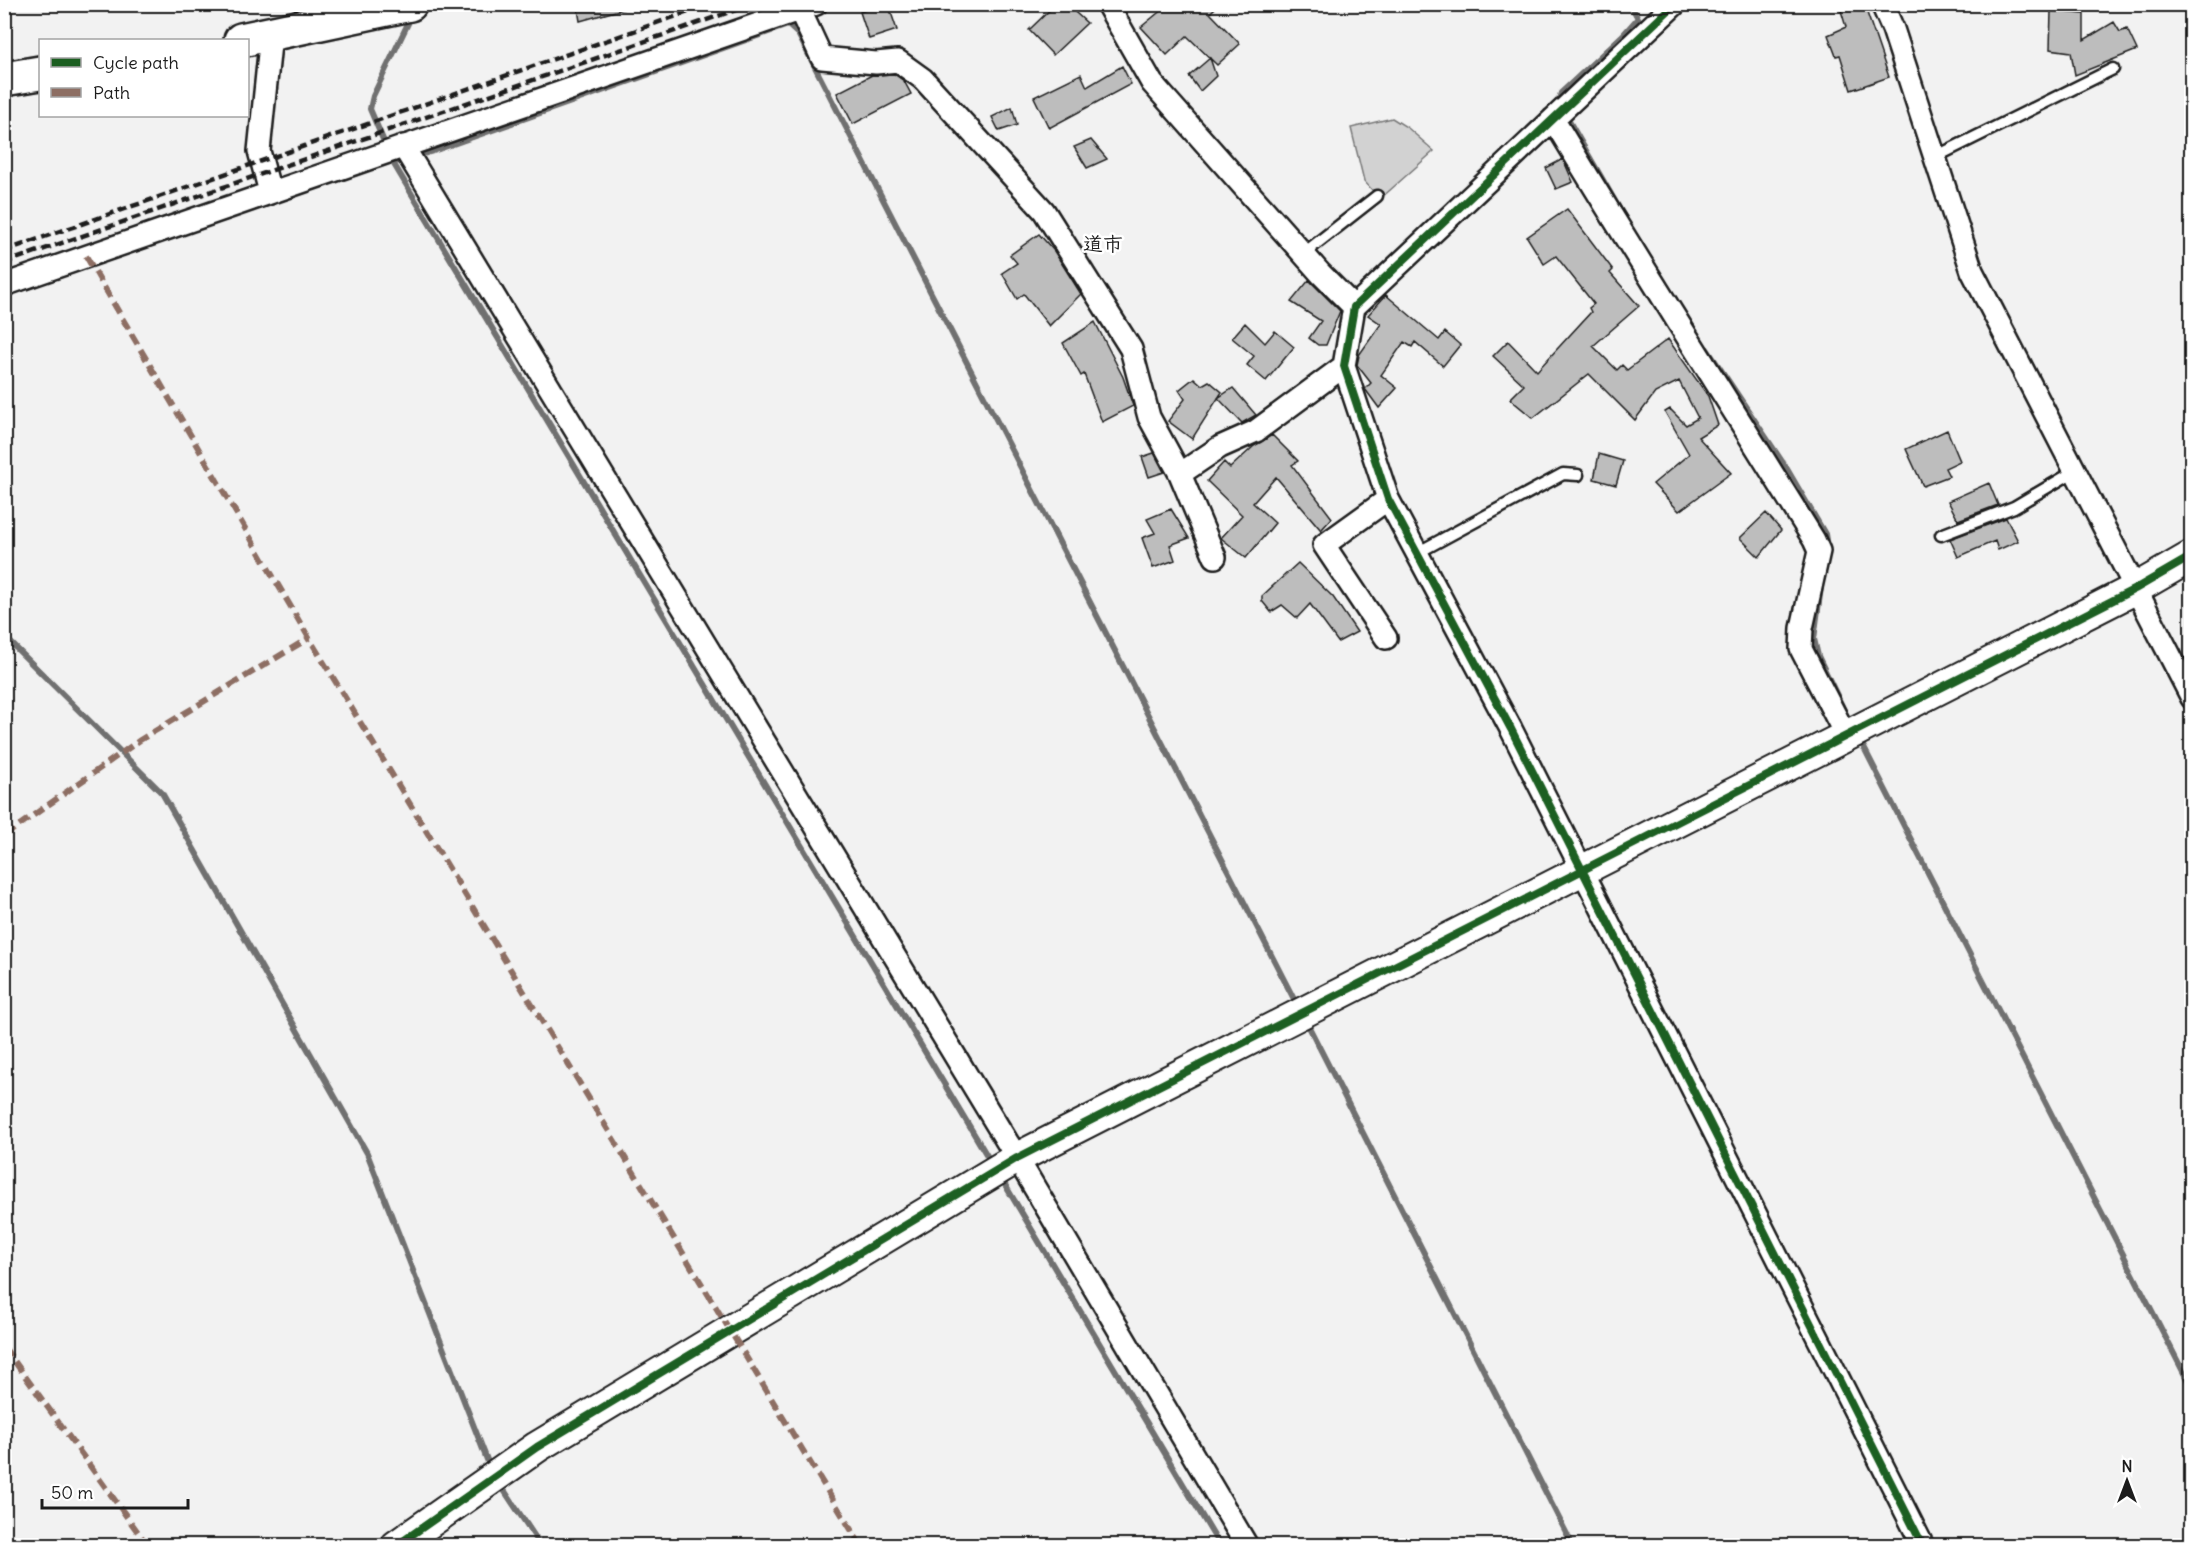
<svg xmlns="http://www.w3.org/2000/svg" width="2196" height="1550" font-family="Delius,'Klee One',sans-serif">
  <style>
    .green { fill: #d2d2d2; stroke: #777; stroke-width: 1.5 }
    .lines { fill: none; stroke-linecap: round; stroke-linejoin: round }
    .stream { stroke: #707070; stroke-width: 6 }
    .building { fill: #bdbdbd; stroke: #1c1c1c; stroke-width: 1.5 }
    .lane-casing { stroke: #1c1c1c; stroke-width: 15 }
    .street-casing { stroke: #1c1c1c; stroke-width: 26 }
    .secondary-casing { stroke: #1c1c1c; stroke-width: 34 }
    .primary-casing { stroke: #1c1c1c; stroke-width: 38 }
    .lane { stroke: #fff; stroke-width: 10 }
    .street { stroke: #fff; stroke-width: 21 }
    .secondary { stroke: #fff; stroke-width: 30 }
    .primary { stroke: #fff; stroke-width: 33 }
    .rail { stroke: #1c1c1c; stroke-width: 4.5; stroke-dasharray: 9 4.5; stroke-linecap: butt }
    .quiet { stroke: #8d6e63; stroke-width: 6; stroke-dasharray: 12 6; stroke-linecap: butt }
    .cycleway-casing { stroke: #fff; stroke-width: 11 }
    .cycleway { stroke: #1b5e20; stroke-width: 8 }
    .labels { text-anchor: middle; stroke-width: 5; stroke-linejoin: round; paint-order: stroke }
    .neighbourhood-label { font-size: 20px; font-weight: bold; fill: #1c1c1c; stroke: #fff }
  </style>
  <rect width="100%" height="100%" fill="#f2f2f2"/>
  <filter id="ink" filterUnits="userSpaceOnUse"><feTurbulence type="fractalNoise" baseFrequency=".0167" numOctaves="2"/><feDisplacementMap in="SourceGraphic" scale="12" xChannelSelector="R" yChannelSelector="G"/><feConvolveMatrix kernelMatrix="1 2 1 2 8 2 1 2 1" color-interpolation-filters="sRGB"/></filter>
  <g filter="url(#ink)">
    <path class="green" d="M1392,118L1408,128L1434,151L1380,199L1364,181L1351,128Z"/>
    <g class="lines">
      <path class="stream" d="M2188,4L2192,12
        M387,149L370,109L373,96L413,13
        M392,161L992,1164
        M392,163L436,150L788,25L798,34L1297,1005
        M1619,208L1558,102L1561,93L1623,35L1638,18L1630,4
        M1707,349L1787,469L1825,534L1827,547
        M1821,587L1814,639L1818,656L1844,710
        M4,636L162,793L367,1153L491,1470
        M1859,738L2192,1389
        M1305,1019L1573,1546
        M1001,1178L1220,1546
        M500,1484L541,1546"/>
    </g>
    <path class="building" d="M577,4H623V9L580,21Z
      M883,4H888L897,30L869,39L860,12Z
      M1056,4H1066L1087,23L1053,55L1029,30Z
      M1169,4H1219L1210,13L1240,44L1217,65L1187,36L1167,55L1141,27Z
      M1839,4H1864L1889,77L1851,90L1840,55L1836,56L1828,35L1846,27Z
      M2051,11L2084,14V40L2114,22L2120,32L2127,29L2137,50L2075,75L2071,52L2050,49Z
      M1210,58L1216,76L1200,91L1189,76Z
      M1122,66L1131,84L1049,128L1034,97L1081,74L1087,87Z
      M894,74L904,81L911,94L853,124L837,93L872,75Z
      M1012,107L1017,125L999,131L992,117Z
      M1091,140L1107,159L1087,168L1074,147Z
      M1563,159L1573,182L1556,189L1546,168Z
      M1567,209L1613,270L1610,273L1639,306L1593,346L1617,370L1622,365L1627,370L1668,339L1708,396L1718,425L1698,437L1731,473L1679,511L1653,484L1689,454L1665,412L1670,409L1686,425L1698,418L1679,381L1655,393L1635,420L1589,374L1533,418L1510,399L1524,385L1493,356L1508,341L1537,371L1591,312L1589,308L1594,304L1556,256L1544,264L1527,237Z
      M1039,234L1054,251L1081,294L1049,326L1024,294L1017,299L1002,273L1017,263L1010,255Z
      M1309,280L1340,311L1326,345H1318L1309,338L1321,321L1291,302Z
      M1386,295L1439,340L1445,332L1460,345L1443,366L1415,342L1412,347L1404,342L1381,375L1397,388L1379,408L1365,389L1371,383L1357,365L1359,355L1381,324L1368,315Z
      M1095,322L1123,377L1133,406L1102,422L1084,374L1081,376L1063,343Z
      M1245,323L1265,343L1275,331L1294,347L1266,381L1247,365L1254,356L1232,338Z
      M1194,378L1202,385L1209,381L1222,392L1192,439L1168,421L1185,399L1179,390Z
      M1233,388L1256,415L1242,423L1218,398Z
      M1947,430L1960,461L1945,468L1949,476L1923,486L1906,449Z
      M1272,435L1298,461L1292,465L1332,518L1321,530L1276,477L1253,503L1275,523L1246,558L1221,538L1242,515L1207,481L1224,462L1230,468L1254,446Z
      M1154,453L1164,472L1149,477L1142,457Z
      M1599,454L1623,461L1616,485L1594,479Z
      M1989,483L1998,505L1958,520L1948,501Z
      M1171,509L1189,538L1170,545L1175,560L1153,568L1142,538L1155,533L1147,519Z
      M1766,513L1781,530L1759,557L1740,538Z
      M2006,518L2018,541L1998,550L1995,541L1958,557L1950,539Z
      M1298,563L1333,597L1357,632L1338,642L1310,604L1297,618L1282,605L1271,612L1262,601V596Z"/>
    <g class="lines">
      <g class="lane-casing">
        <path id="lane" d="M1935,157L2113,69
          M1303,254L1377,196
          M1941,535L2014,507L2075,471
          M1417,553L1563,474L1578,475"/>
      </g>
      <g class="street-casing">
        <path id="street" d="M797,4L822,58L876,63L898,61L923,79L1044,211L1131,349L1149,417L1180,474L1220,447L1256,431L1344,366
          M1107,4L1152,83L1321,274L1354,307
          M1675,4L1354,307L1344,366L1388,499L1511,729L1923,1546
          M1882,4L1893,29L1972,271L2192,698
          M1553,119C1638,261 1727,399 1814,540L1819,551L1802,628L1801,649L1846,736
          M403,146L1017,1158L1247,1546
          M270,192L259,151L271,34
          M4,285L816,4
          M1180,474L1215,557
          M1386,638L1324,545L1388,499"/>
      </g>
      <g class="secondary-casing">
        <path id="secondary" d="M396,1546L537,1447L1017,1158L2135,589L2192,556"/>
      </g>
      <g class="primary-casing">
        <path id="primary" d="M241,40L410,4
          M4,79L40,73"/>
      </g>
      <use href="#lane" class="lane"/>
      <use href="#street" class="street"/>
      <use href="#secondary" class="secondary"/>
      <use href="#primary" class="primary"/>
      <path class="rail" d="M4,251L711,4
        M4,263L753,4"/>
      <path class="quiet" d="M86,256L309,638L861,1546
        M4,836L140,740L309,638
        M4,1347L148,1546"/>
      <g class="cycleway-casing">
        <path id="cycleway" d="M1675,4L1354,307L1344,366L1388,499L1511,729L1923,1546
          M396,1546L537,1447L1017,1158L2135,589L2192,556"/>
      </g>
      <use href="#cycleway" class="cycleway"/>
    </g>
  </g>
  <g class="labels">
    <g class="neighbourhood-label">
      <text x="1103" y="251">道市</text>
    </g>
  </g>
  <rect width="2196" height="1550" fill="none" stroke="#fff" stroke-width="24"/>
  <rect x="12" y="12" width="2172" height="1526" fill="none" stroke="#1c1c1c" stroke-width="2" filter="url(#ink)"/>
  <rect x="39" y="39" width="210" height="78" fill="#ffffff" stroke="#a4a4a4" stroke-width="1.5"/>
  <rect x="51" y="58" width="30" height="9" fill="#1b5e20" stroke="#a4a4a4" stroke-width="1.5"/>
  <text x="93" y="69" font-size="18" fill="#1c1c1c">Cycle path</text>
  <rect x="51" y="88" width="30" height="9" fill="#8d6e63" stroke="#a4a4a4" stroke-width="1.5"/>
  <text x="93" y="99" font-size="18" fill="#1c1c1c">Path</text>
  <g transform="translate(2127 1481)" stroke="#ffffff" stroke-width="4.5" paint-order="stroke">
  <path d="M0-4.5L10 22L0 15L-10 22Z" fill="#1c1c1c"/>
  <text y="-9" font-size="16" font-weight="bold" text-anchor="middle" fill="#1c1c1c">N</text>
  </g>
  <path d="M42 1499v9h146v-9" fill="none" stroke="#1c1c1c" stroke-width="3"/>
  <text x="51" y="1499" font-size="18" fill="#1c1c1c" stroke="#ffffff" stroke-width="4.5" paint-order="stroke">50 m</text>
</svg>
